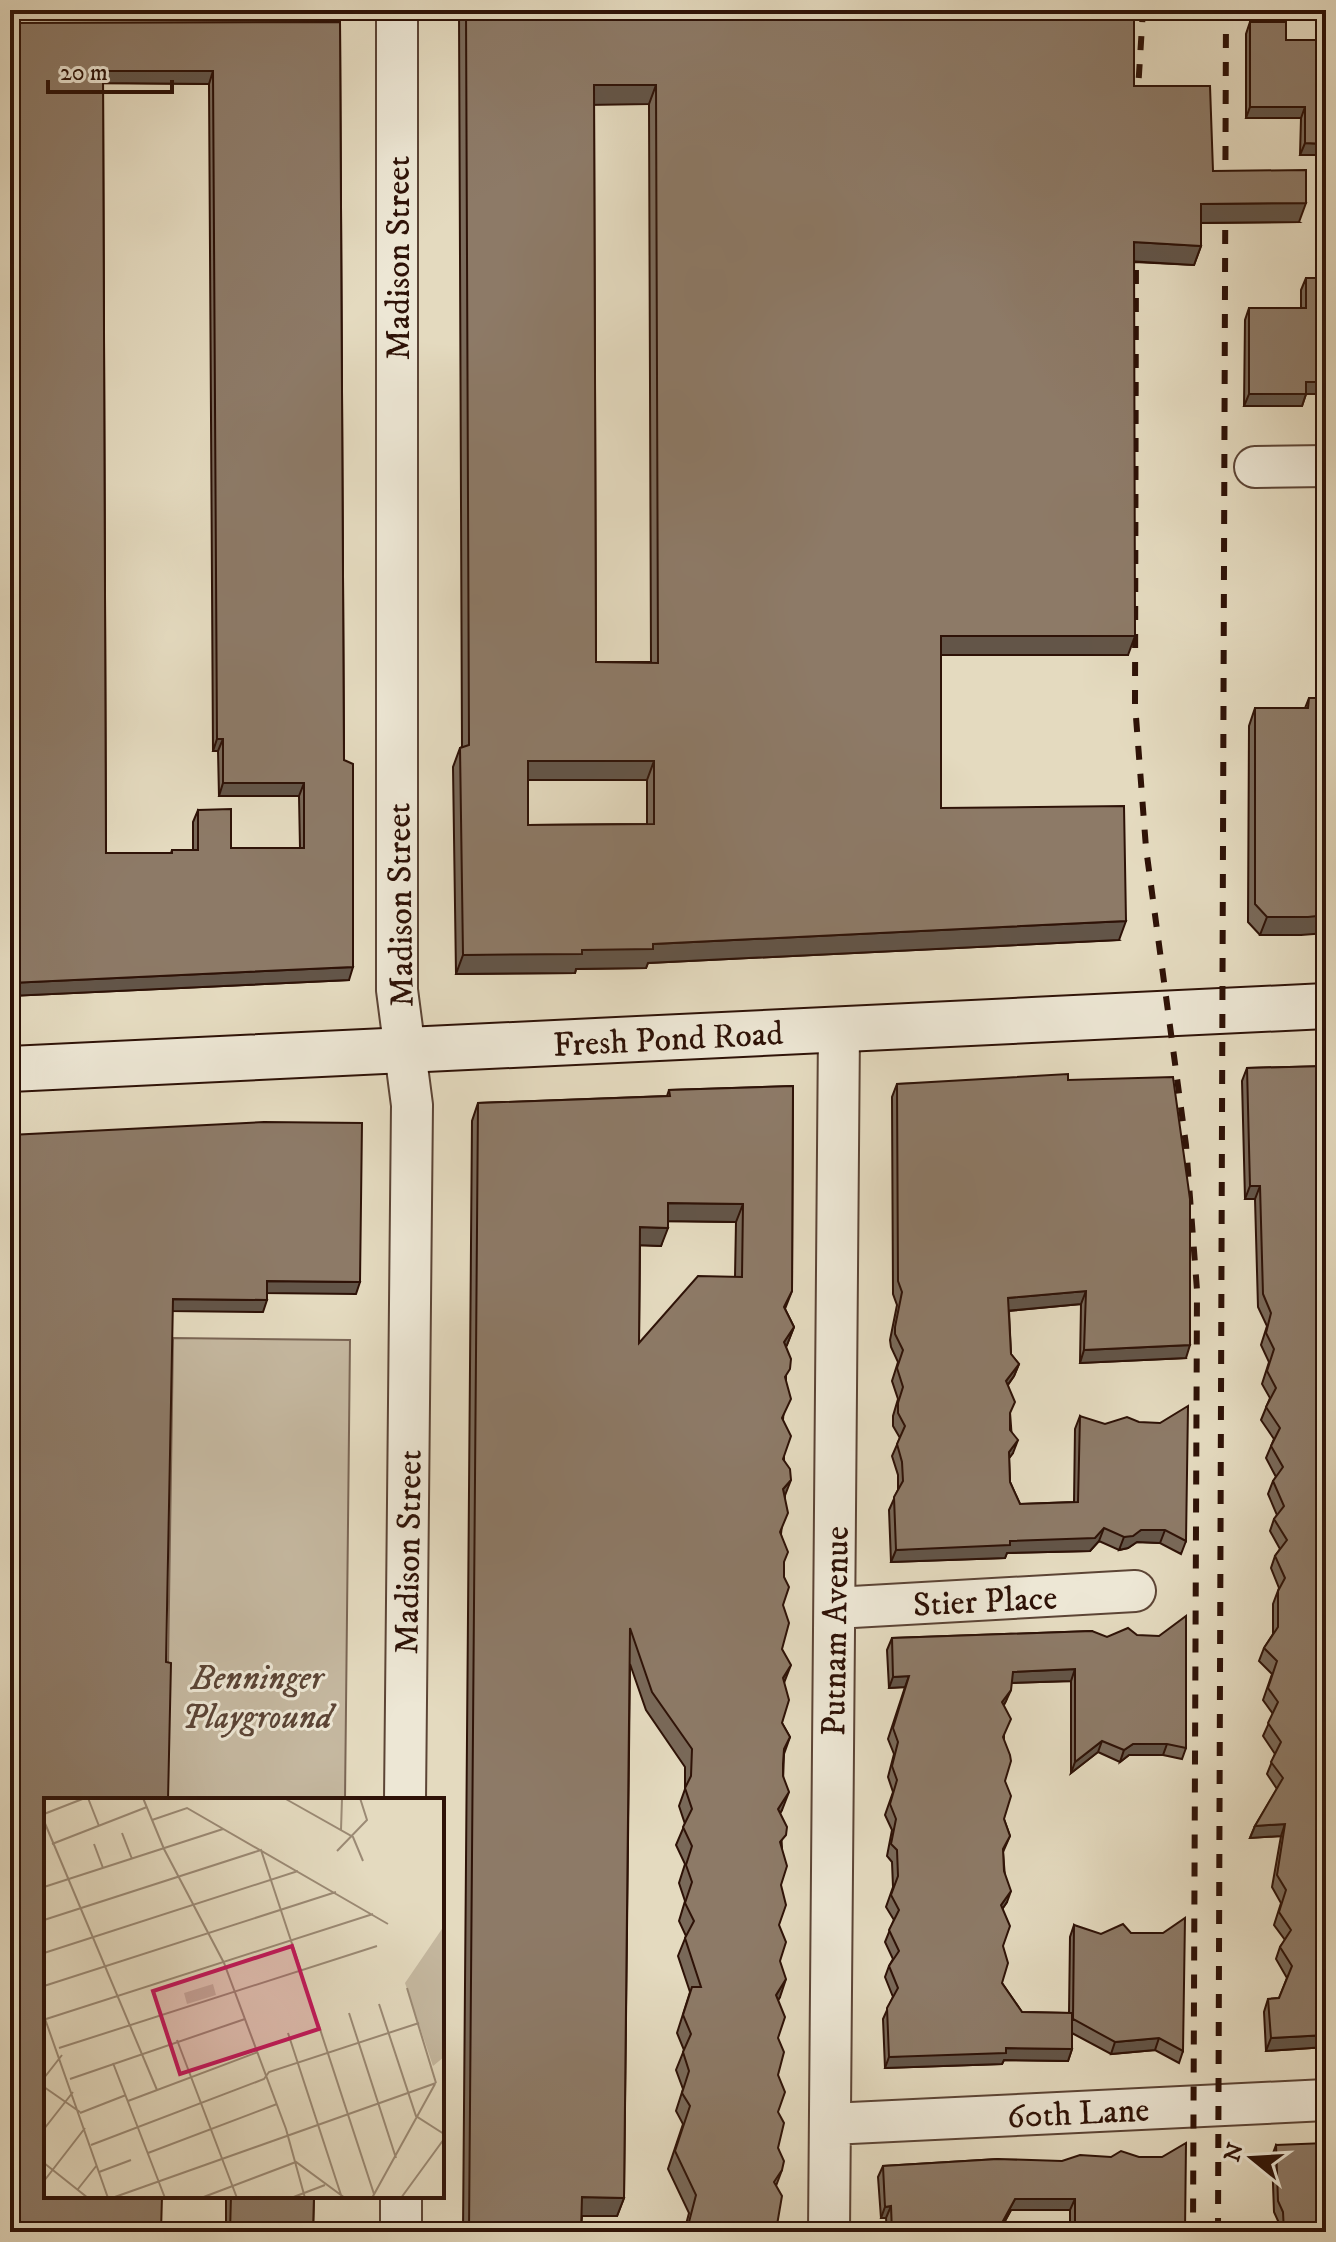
<svg xmlns="http://www.w3.org/2000/svg" width="1336" height="2242" font-family="'IM FELL DW Pica',serif">
  <style>
    .green { fill: #c5b8a0; stroke: #7a6554; stroke-width: 2 }
    .lines { fill: none; stroke-linecap: round; stroke-linejoin: round }
    .minor-casing { stroke: #5c4435; stroke-width: 44 }
    .secondary-casing { stroke: #2e1207; stroke-width: 48 }
    .minor { stroke: #ede7d5; stroke-width: 40 }
    .secondary { stroke: #ede7d5; stroke-width: 44 }
    .rail { stroke: #2e1207; stroke-width: 6; stroke-dasharray: 14 14; stroke-linecap: butt }
    .wall { fill: #796959; stroke: #2e1207; stroke-width: 2; fill-rule: evenodd }
    .shaded-wall { fill: #635548; stroke: #2e1207; stroke-width: 2 }
    .building { fill: #8d7a67; stroke: #2e1207; stroke-width: 2; fill-rule: evenodd }
    .labels { text-anchor: middle; stroke-width: 6; stroke-linejoin: round; paint-order: stroke }
    .street-label { font-size: 34px; fill: #2e1207; stroke: #ede7d5 }
    .park-label { font-size: 34px; font-style: italic; fill: #5b4435; stroke: #ede7d5 }
    .inset-road { fill: none; stroke: #9b8a75; stroke-width: 2 }
    .view { fill: #c2185b; fill-opacity: 0.15; stroke: #c2185b; stroke-width: 4 }
    .inset-edge { fill: none; stroke: #2e1207; stroke-width: 4 }
  </style>
  <rect width="100%" height="100%" fill="#e4dabf"/>
  <filter id="stains"><feTurbulence type="fractalNoise" baseFrequency=".0025" numOctaves="4"/><feColorMatrix values="0 0 0 0 .2 0 0 0 0 .09 0 0 0 0 .02 0 0 0 .5 -.17"/></filter>
  <radialGradient id="worn" r=".72"><stop offset=".6" stop-color="#630" stop-opacity="0"/><stop offset="1" stop-color="#630" stop-opacity=".3"/></radialGradient>
  <path class="green" d="M173,1338L350,1340L345,1800H166Z"/>
  <g class="lines">
    <g class="minor-casing">
      <path id="minor" d="M397,10V990L412,1105L405,1800
        M1255,467L1326,466
        M835,1608L1135,1591
        M830,2124L1326,2100
        M401,2232V2196
        M829,2232L839,1030"/>
    </g>
    <g class="secondary-casing">
      <path id="secondary" d="M10,1069L1326,1006"/>
    </g>
    <use href="#minor" class="minor"/>
    <use href="#secondary" class="secondary"/>
    <path class="rail" d="M1137,106L1143,10
      M1136,242L1135,704L1146,848L1186,1145L1197,1290L1193,2232
      M1218,2232L1226,10"/>
  </g>
  <path class="wall" d="M459,10H1134V86L1213,171L1299,222L1201,223V246L1194,265L1134,262L1128,655H941V808L1119,940L648,963L646,968L576,969L575,973L456,974L453,767L460,748L462,747ZM594,104H649L651,662H596ZM528,780H647V824L528,825Z
    M340,22L344,760L349,980L10,996V23ZM103,83L209,84L213,751H218L219,796H299L300,848H231L198,810L193,822V850H172L171,853H106Z
    M1250,22L1286,40L1326,155H1300L1301,118H1246V34Z
    M1306,278V394L1302,406H1244L1245,320L1249,308H1301V290Z
    M1309,698L1301,935H1260L1248,922L1249,726L1255,708H1305Z
    M1326,1066V2047L1266,2051L1264,2012L1268,1999L1279,1998L1287,1978L1276,1959L1280,1947L1285,1940L1274,1925L1281,1903L1272,1887L1281,1836L1250,1838L1255,1826L1277,1789L1267,1774L1275,1754L1263,1736L1273,1714L1263,1700L1272,1674L1259,1661L1264,1648L1273,1634V1604L1279,1588L1271,1568L1275,1556L1280,1549L1270,1531L1274,1519L1277,1515L1268,1494L1273,1481L1276,1477L1266,1458L1274,1439L1261,1420L1270,1398L1262,1384L1269,1362L1261,1345L1267,1326L1258,1307L1255,1199H1245L1242,1081L1247,1068Z
    M1068,1080L1186,1358L1080,1363L1081,1304L1009,1311L1011,1354L1019,1364L1014,1376L1008,1385L1013,1453L1009,1458L1010,1482L1020,1504L1074,1502L1075,1429L1080,1416L1186,1541L1181,1554L1160,1543L1137,1542L1128,1548L1119,1550L1099,1541L1090,1551L1007,1553L1005,1558L891,1562L889,1510L898,1490V1475L892,1456L900,1438L893,1426V1416L898,1399L892,1381L898,1362L891,1347L890,1340L897,1305L893,1294L892,1097L897,1084Z
    M793,1086L792,1291L785,1309L794,1327L786,1347V1380L783,1420L785,1497L781,1534L784,1562L782,1649L784,1683L782,1723L790,1737L784,1754L782,1810L780,1813L782,1848L779,1925L780,1997L778,2000V2148L782,2170L776,2186L777,2225L684,2232L689,2213L668,2169L683,2124L676,2111L683,2089L676,2070L684,2050L677,2033L690,1992L678,1956L686,1936L679,1921L685,1901L679,1883L685,1864L676,1845L685,1824L679,1806L685,1789V1767L646,1710L630,1664L624,2198L617,2216H582L581,2232H463L472,1121L478,1103L667,1096L669,1090ZM668,1221L736,1222L735,1277L639,1343L640,1245L661,1246Z
    M1092,1631L1186,1748L1182,1759L1163,1755H1129L1120,1762L1098,1752L1071,1773V1681L1011,1683L1006,1701L1004,1705V1819L1010,1836L1003,1852L1007,1902L1002,1909L1003,1946L1002,1983L1022,2012L1069,2013L1070,1937L1074,1925L1183,2051L1179,2063L1155,2050L1111,2054L1072,2033V2049L1068,2061L1004,2060L1002,2064L885,2068L883,2019L893,1997L885,1977L889,1966L893,1959L885,1942L894,1920L886,1907L893,1887L892,1862L887,1856L892,1830L885,1815L893,1792L888,1777L894,1754L888,1739L905,1687L889,1688L887,1650L892,1638Z
    M1276,2145L1326,2232H1280L1279,2223L1274,2212L1272,2156Z
    M998,2159L1185,2232H1070V2210H1011L999,2232H887L886,2218H881L878,2177L883,2166Z
    M226,2196H314L313,2232H226Z"/>
  <path class="shaded-wall" d="M103,71H213L209,84L99,83Z
    M594,85H656L649,104L587,105Z
    M1250,107H1305L1301,118H1246Z
    M1305,143L1326,144V155H1300Z
    M1306,203L1299,222L1194,223L1201,204Z
    M1134,242L1201,246L1194,265L1127,261Z
    M1306,382H1326V394H1306L1302,406H1244L1249,394Z
    M941,636H1135L1128,655H934Z
    M217,739H223L218,751H213Z
    M528,761H654L647,780H521Z
    M223,783H304L299,796H219Z
    M1326,915V933L1301,935H1260L1267,917Z
    M1126,921L1119,940L648,963L646,968L576,969L575,973L456,974L463,955L582,950L653,944Z
    M353,967L349,980L10,996V983Z
    M1250,1186H1260L1255,1199H1245Z
    M668,1203L743,1204L736,1222L661,1221Z
    M640,1227L668,1228L661,1246L634,1245Z
    M267,1281L360,1282L356,1294L263,1293Z
    M1086,1291L1081,1304L1004,1311L1008,1298Z
    M173,1299L267,1300L263,1312L169,1311Z
    M794,1327L787,1345L777,1360L784,1342Z
    M1190,1345L1186,1358L1080,1363L1084,1350Z
    M1019,1364L1014,1376L1001,1394L1006,1381Z
    M1018,1440L1013,1453L1004,1465L1009,1452Z
    M791,1480L784,1498L783,1489Z
    M1104,1528L1099,1541L1090,1551L1007,1553L1005,1558L891,1562L896,1550L1010,1541Z
    M1141,1530H1165L1160,1543L1137,1542L1128,1548L1119,1550L1124,1537Z
    M791,1665L784,1683L783,1678Z
    M1075,1669L1071,1681L1009,1683L1013,1672Z
    M909,1676L905,1687L889,1688L893,1677Z
    M1011,1690L1006,1701L998,1713L1002,1702Z
    M1102,1741L1098,1752L1071,1773L1075,1762Z
    M1133,1744H1167L1163,1755H1129L1120,1762L1124,1750Z
    M789,1792L782,1810L772,1827L778,1809Z
    M1285,1824L1281,1836L1250,1838L1255,1826Z
    M1011,1891L1007,1902L997,1917L1001,1905Z
    M786,1979L780,1997L770,2013L776,1995Z
    M1326,2035V2047L1266,2051L1271,2038Z
    M1159,2038L1155,2050L1111,2054L1115,2042Z
    M1006,2048L1072,2049L1068,2061L1004,2060L1002,2064L885,2068L889,2057Z
    M582,2197L624,2198L617,2216H575Z
    M1015,2199H1075L1070,2210H1011L999,2232H997Z
    M891,2206L886,2218H881L885,2207Z"/>
  <path class="building" d="M466,10H1134V86H1210L1213,171L1306,170V203L1201,204V246L1134,242L1135,636H941V808L1124,806L1126,921L653,944V949L582,950V954L463,955L460,748L469,745ZM594,85H656L658,663L596,662ZM528,761H654V824L528,825Z
    M340,22L344,760L353,764V967L10,983V23ZM103,71H213L217,739H223V783H304V848H231V809L198,810V850H172V853H106Z
    M1250,22H1286V40H1326V144L1305,143V107H1250Z
    M1306,278H1326V382H1306V394H1249V308H1306Z
    M1309,698H1326V915L1308,917H1267L1255,904V708H1308Z
    M1326,1066V2035L1271,2038L1268,1999L1279,1998L1292,1966L1280,1947L1291,1930L1279,1912L1286,1890L1277,1875L1285,1824L1255,1826L1283,1778L1271,1762L1281,1742L1268,1723L1278,1702L1268,1688L1277,1661L1264,1648L1278,1627V1591L1285,1578L1275,1556L1287,1540L1274,1519L1284,1506L1273,1481L1283,1467L1271,1446L1280,1428L1266,1407L1276,1388L1267,1371L1274,1349L1266,1333L1271,1313L1263,1294L1260,1186H1250L1247,1068Z
    M1068,1074V1080L1173,1077L1190,1199V1345L1084,1350L1086,1291L1008,1298L1011,1354L1019,1364L1006,1381L1015,1402L1010,1413V1430L1018,1440L1009,1452L1010,1482L1020,1504L1078,1502L1080,1416L1105,1424L1127,1417L1139,1422L1160,1423L1188,1406L1186,1541L1165,1530H1141L1133,1536L1124,1537L1104,1528L1095,1538L1010,1541V1545L896,1550L894,1497L903,1481L902,1462L897,1444L905,1426L898,1413V1403L903,1387L897,1368L903,1350L895,1334V1327L902,1292L898,1281L897,1084Z
    M793,1086L792,1291L784,1307L794,1327L784,1342L791,1359L790,1369L785,1377L791,1399L782,1418L791,1436L783,1459L790,1469L791,1480L783,1489L788,1513L780,1532L788,1552L784,1562V1577L789,1587L783,1605L789,1623L782,1649L791,1665L783,1678L789,1700L782,1723L790,1737L784,1749L783,1764V1776L789,1792L778,1809L787,1827L786,1835L780,1842L787,1866L781,1885L786,1905L779,1925L786,1942L780,1961L786,1979L776,1995L785,2017L778,2038L784,2052L778,2075L785,2092L778,2112L784,2123L778,2148L784,2161L782,2170L774,2182L782,2196L777,2225L780,2232H684L689,2222L696,2195L675,2151L690,2106L682,2093L689,2071L683,2052L691,2034L683,2015L692,1987H701L685,1938L694,1921L685,1903L692,1882L686,1865L692,1846L683,1827L692,1809L685,1788L691,1776L692,1749L652,1692L630,1628L624,2198L582,2197L581,2232H469L478,1103L670,1096L669,1090ZM668,1203L743,1204L742,1277L698,1276L639,1343L640,1227L668,1228Z
    M264,1122L362,1123L360,1282L267,1281V1300L173,1299L166,1662L171,1663L168,1800H46V2196H162L161,2232H10V1135Z
    M1186,1616V1748L1167,1744H1133L1124,1750L1102,1741L1075,1762V1669L1013,1672L1011,1690L1002,1702L1011,1719L1003,1737L1010,1755L1011,1761L1005,1781L1011,1796L1004,1819L1010,1836L1003,1849L1004,1871L1011,1891L1001,1905L1010,1926L1003,1946L1008,1963L1002,1983L1022,2012L1072,2013V2049L1006,2048V2053L889,2057L887,2008L898,1988L889,1966L899,1951L889,1930L899,1910L891,1895L898,1876L897,1850L891,1844L896,1819L890,1804L897,1780L892,1766L898,1742L893,1728L909,1676L893,1677L892,1638L1092,1631L1107,1637L1128,1628L1137,1635L1159,1636Z
    M1185,1918L1183,2051L1159,2038L1115,2042L1073,2019L1074,1925L1101,1934L1123,1924L1131,1933H1163Z
    M1186,2143L1185,2232H1075V2199H1015L997,2232H892L891,2206L885,2207L883,2166L998,2159L1062,2161L1080,2155L1111,2157L1121,2151L1139,2157H1162Z
    M1326,2143V2232H1284L1283,2212L1278,2201L1276,2145Z
    M231,2196H314L313,2232H230Z"/>
  <g class="labels">
    <g class="street-label">
      <text transform="translate(397 258) rotate(-90)" y="12">Madison Street</text>
      <text transform="translate(399 905) rotate(-91)" y="12">Madison Street</text>
      <text transform="translate(668 1038) rotate(-3)" y="12">Fresh Pond Road</text>
      <text transform="translate(407 1552) rotate(-89)" y="12">Madison Street</text>
      <text transform="translate(985 1600) rotate(-3)" y="12">Stier Place</text>
      <text transform="translate(834 1631) rotate(-89)" y="12">Putnam Avenue</text>
      <text transform="translate(1078 2112) rotate(-3)" y="12">60th Lane</text>
    </g>
    <g class="park-label">
      <text x="257" y="1689">Benninger<tspan x="257" dy="39">Playground</tspan></text>
    </g>
  </g>
  <g transform="translate(44 1798)">
    <rect width="400" height="400" fill="#e4dabf"/>
    <path d="M400,128V259L389,268L361,185ZM169,186L172,197L143,206L140,195Z" fill="#c5b8a0"/>
    <path class="inset-road" d="M44,0L55,28M99,0L120,51L180,165L242,331L261,400M240,0L309,39L319,63M0,16L41,0M108,22L143,10L344,126M0,23L113,292M297,32L298,0M78,35L88,61M8,46L103,9M50,46L59,70M293,53L323,22L316,0M0,89L179,31M0,122L217,52L257,173M0,155L254,73M0,188L292,94M363,190L392,285M335,206L372,318L400,336M305,215L352,360M0,218L64,400M2,221L329,116M274,225L330,396M244,235L297,397M133,242L193,400M15,250L333,148M69,265L121,400M0,280L18,257M26,281L201,221M0,289L36,314M84,303L214,254M36,315L82,297M0,331L29,294M47,347L220,281L225,274L375,225M104,355L233,306M0,365L44,400M55,374L87,362M0,383L41,330M34,391L53,367M68,400L392,285M157,400L252,364L301,400M247,400L281,387M328,400L391,286M357,400L400,341"/>
    <path class="view" d="M248,148L275,231L136,276L109,193Z"/>
    <rect width="400" height="400" class="inset-edge"/>
  </g>
  <rect width="1336" height="2242" fill="none" stroke="#e4dabf" stroke-width="40"/>
  <rect x="12" y="12" width="1312" height="2218" fill="none" stroke="#2e1207" stroke-width="4"/>
  <rect x="20" y="20" width="1296" height="2202" fill="none" stroke="#2e1207" stroke-width="2"/>
  <g transform="translate(1252 2158) rotate(288)" stroke="#ede7d5" stroke-width="6" paint-order="stroke">
  <path d="M0-6L14 30L0 20L-14 30Z" fill="#2e1207"/>
  <text y="-12" font-size="22" font-weight="bold" text-anchor="middle" fill="#2e1207">N</text>
  </g>
  <path d="M48 80v12h124v-12" fill="none" stroke="#2e1207" stroke-width="4"/>
  <text x="60" y="80" font-size="24" fill="#2e1207" stroke="#ede7d5" stroke-width="6" paint-order="stroke">20 m</text>
  <rect width="100%" height="100%" filter="url(#stains)"/>
  <rect width="100%" height="100%" fill="url(#worn)"/>
</svg>
